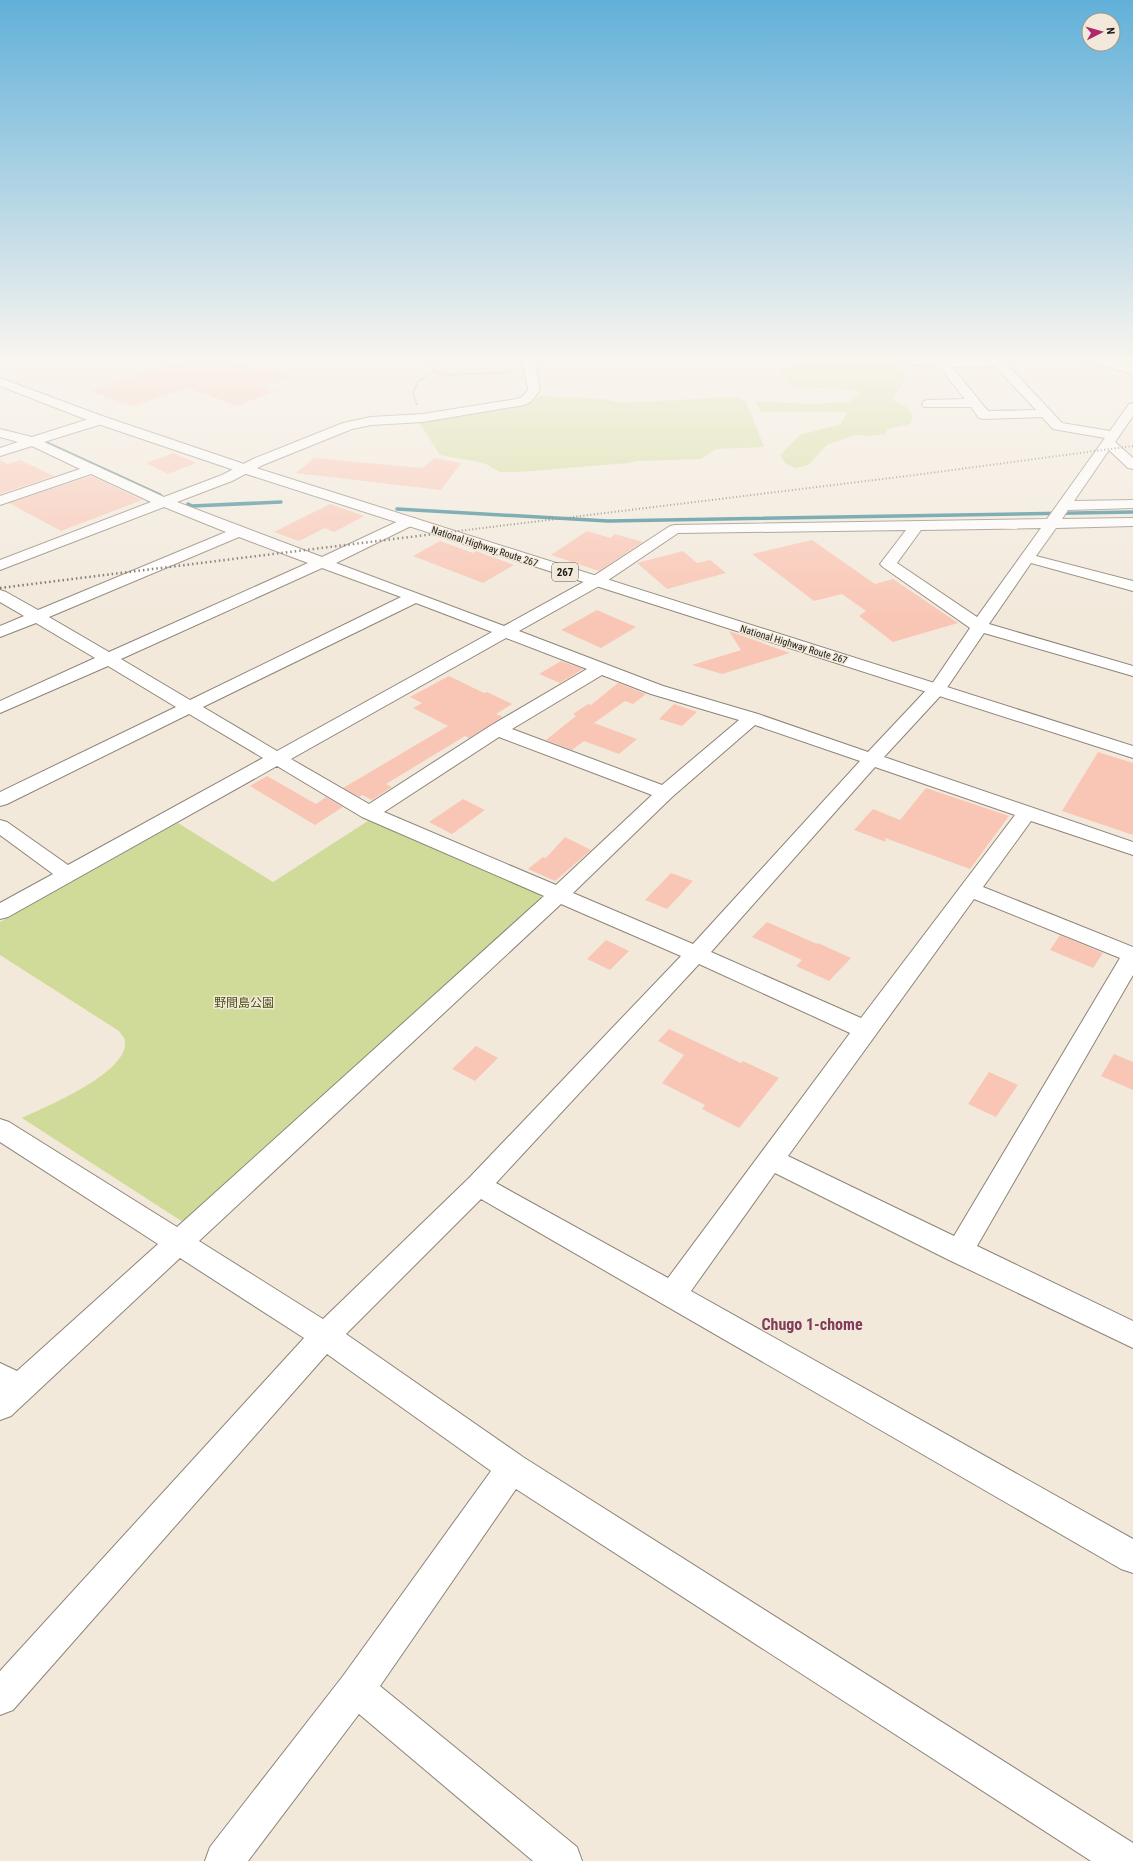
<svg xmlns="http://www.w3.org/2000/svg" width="1133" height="1861" font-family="'Roboto Condensed','Noto Sans JP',sans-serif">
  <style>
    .green { fill: #d1db99 }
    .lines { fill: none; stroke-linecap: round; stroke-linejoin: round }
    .stream { stroke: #307f8f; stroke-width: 3.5 }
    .building { fill: #f9c6b5 }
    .minor-casing { stroke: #8d8478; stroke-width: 2 }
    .highway-casing { stroke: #8d8478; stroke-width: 2 }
    .path { stroke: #948d83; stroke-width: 1.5; stroke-dasharray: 2 1; stroke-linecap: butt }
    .minor { fill: #fff; fill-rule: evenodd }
    .highway { fill: #fff; fill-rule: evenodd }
    .rail-far1 { stroke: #6d685f; stroke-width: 2; stroke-dasharray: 1 2.5; stroke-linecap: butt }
    .rail { stroke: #6d685f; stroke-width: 2.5; stroke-dasharray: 1.5 3; stroke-linecap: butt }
    .labels { text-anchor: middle; stroke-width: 3; stroke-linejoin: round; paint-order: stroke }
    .far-street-label { font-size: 10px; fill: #1e1b16; stroke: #f2e9db }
    .shield { fill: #f2e9db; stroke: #5e5951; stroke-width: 1 }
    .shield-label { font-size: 11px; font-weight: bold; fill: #1e1b16 }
    .park-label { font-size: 12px; fill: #4a5115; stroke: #f2e9db }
    .near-neighbourhood-label { font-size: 16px; font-weight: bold; fill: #803c58; stroke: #f2e9db }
  </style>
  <rect width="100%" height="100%" fill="#f2e9db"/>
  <path class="green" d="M833,357C857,357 893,352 907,378L893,399L909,409L913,416L910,424L888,429L885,434L871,436L855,435L827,445L808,465L796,468L786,464L780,455L800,435L841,424L847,412H761L755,401L810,404L851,402L852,396L860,394L858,391L848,389L792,387L780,370L816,363Z
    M539,396L605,399L619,403L735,397L746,401L764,447L716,449L701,459L636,461L628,463L519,472H500L484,463L440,455L418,421L512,408L525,404Z
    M371,819L540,894L542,900L186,1224L22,1118C45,1107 129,1073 125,1041C125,1038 121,1034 119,1031L0,955V922L178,823L273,882Z"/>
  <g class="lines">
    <path class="stream" d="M38,439L160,495
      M188,504L192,506L281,502
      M397,509L608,521L1133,512"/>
  </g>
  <path class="building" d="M192,357H218L256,370L264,367L291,377L264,386L276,391L237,406L188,388L132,406L89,391L125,378L128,379L150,372Z
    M174,453L196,463L168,474L146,463Z
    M314,458L422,468L435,458L461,463L441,490L296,473Z
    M0,460L8,464L20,460L54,476L0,494Z
    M91,476L142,500L61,531L9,503Z
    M330,504L364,516L334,532L325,528L299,541L274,532Z
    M587,531L611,538L615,534L643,542L599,571L551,555Z
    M812,540L875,584L893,579L958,623L893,642L859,616L866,611L842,594L814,601L752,554Z
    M440,541L473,553L476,551L514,565L483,583L413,556Z
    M683,551L697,563L710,560L726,573L667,589L637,563Z
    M597,610L636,627L601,648L561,630Z
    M729,631L790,653L722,674L692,665L741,650Z
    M561,661L583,669L560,683L539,674Z
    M449,676L484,693L487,692L512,704L496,714L503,717L469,738L465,736L386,784L392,787L372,800L362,795L359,797L343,788L448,726L413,708L422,703L410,697Z
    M618,683L646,694L633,704L625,701L594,723L637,739L619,754L584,741L572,750L546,740L576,716L573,714L588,704L591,705Z
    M674,704L697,712L682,726L659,719Z
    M1098,752L1133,763V835L1062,811Z
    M267,776L316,804L326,797L343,807L315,825L250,786Z
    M926,788L1009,816L970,869L885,838L886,842L854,830L873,809L900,820Z
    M463,799L485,810L452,834L429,822Z
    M565,837L591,850L555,881L528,869L543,857L546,858Z
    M671,873L693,881L667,909L645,900Z
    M767,922L817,944L818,943L851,958L829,981L796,966L802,960L752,937Z
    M1060,935L1103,953L1093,968L1050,950Z
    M606,940L629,951L610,970L587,959Z
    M669,1029L741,1063L743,1061L779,1078L739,1128L702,1109L705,1105L662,1083L684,1055L658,1041Z
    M476,1046L498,1058L475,1081L452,1069Z
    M1114,1054L1133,1062V1090L1101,1076Z
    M989,1072L1018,1085L996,1117L968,1104Z"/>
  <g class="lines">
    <g class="minor-casing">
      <path id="minor" d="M522,357H534L540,390L531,402L524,405L423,422L371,425L352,429L263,465L232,481L177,502L322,557L405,518H415L417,521L415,524L336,563L504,626L589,579L670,526L675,525L1047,519L1105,438L1053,429L1042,417L984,419L979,418L971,407H924L922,404L924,401L928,400L965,399L937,364L911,365L905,361L907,358L942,357L945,360L1002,359L1062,423L1110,431L1129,404L1133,403V416L1115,442L1133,458V469L1128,468L1109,450L1074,501L1133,500V508L1068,510L1062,519L1133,518V526L1056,528L1036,556L1133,581V591L1031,563L989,624L1133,666V676L984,633L944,692L884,757L1133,842V855L1031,821L983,887L1133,947V975L977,1246L1133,1321V1348L949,1260L775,1173L691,1291L1133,1539V1573L1121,1569L481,1199L346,1334L523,1457L1133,1843V1861H1091L516,1489L380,1686L577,1847L582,1861H533L359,1714L248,1861H205L210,1847L343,1676L491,1471L327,1354L13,1710L0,1715V1671L304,1338L180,1258L11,1416L0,1420V1363L17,1371L158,1244L0,1142V1119L9,1122L177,1227L544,896L362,817L277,766L8,917L0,919V903L53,874L0,835V820L7,822L68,865L263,758L189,714L7,804L0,806V792L176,707L108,666L0,713V701L95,658L36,623L0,637V626L24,616L0,602V590L6,592L38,610L226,532L164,507L0,570V560L151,502L91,474L0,505V496L80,469L32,446L0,456V448L18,442L0,437V429L32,437L95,417H105L106,420L105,423L44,442L164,497L222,475L253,459L343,423L371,417L423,414L517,399L523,396L528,390ZM995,366L1036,410L988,411L952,367ZM1041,528L977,617L897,563L921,530ZM906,530L880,564L883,567L970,628L932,684L868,752L758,714L663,686L519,631L601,585L678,533ZM239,537L308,563L109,652L49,617ZM322,568L401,597L190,700L121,659ZM416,603L492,632L277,751L203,707ZM506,638L587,669L490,726L369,804L291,759ZM602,675L651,694L739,720L662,785L512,729ZM755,725L860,761L693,944L573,893L672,797ZM499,737L652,795L556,885L384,812ZM875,767L1015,815L861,1018L711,952ZM974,899L1120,958L954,1236L788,1156ZM561,904L681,956L469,1178L323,1319L199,1241ZM699,964L850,1033L668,1278L496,1183Z
        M1077,357H1098L1133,366V374L1079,359Z"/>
    </g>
    <g class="highway-casing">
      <path id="highway" d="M0,378L105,417L250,466L1133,746V758L240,472L95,423L0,386Z"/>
    </g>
    <path class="path" d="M434,371L440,374L449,375L516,372
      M417,405L413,392L418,382L434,371L431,363L434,357"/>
    <use href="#minor" class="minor"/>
    <use href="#highway" class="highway"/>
    <path class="rail-far1" d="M434,534L907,476L1133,446"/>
    <path class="rail" d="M0,588L442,533"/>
  </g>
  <linearGradient id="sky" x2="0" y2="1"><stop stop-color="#61b0d9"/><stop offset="0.58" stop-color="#f9f5ef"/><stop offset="1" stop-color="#f9f5ef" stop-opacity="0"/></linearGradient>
  <rect width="1133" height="618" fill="url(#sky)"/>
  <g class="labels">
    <g class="far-street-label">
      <text transform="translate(485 546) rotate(18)" y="4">National Highway Route 267</text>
      <text transform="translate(794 644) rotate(17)" y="4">National Highway Route 267</text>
    </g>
    <rect class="shield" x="552" y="563" width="26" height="18" rx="3"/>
    <g class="shield-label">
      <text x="565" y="576">267</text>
    </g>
    <g class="park-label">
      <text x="244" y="1007">野間島公園</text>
    </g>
    <g class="near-neighbourhood-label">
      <text x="812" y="1330">Chugo 1-chome</text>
    </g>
  </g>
  <g transform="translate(1101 32) rotate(84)"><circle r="19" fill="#f2e9db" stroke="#9d978c"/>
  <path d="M0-3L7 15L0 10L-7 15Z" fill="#af286b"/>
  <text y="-6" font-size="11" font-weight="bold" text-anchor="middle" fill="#1e1b16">N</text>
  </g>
</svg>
